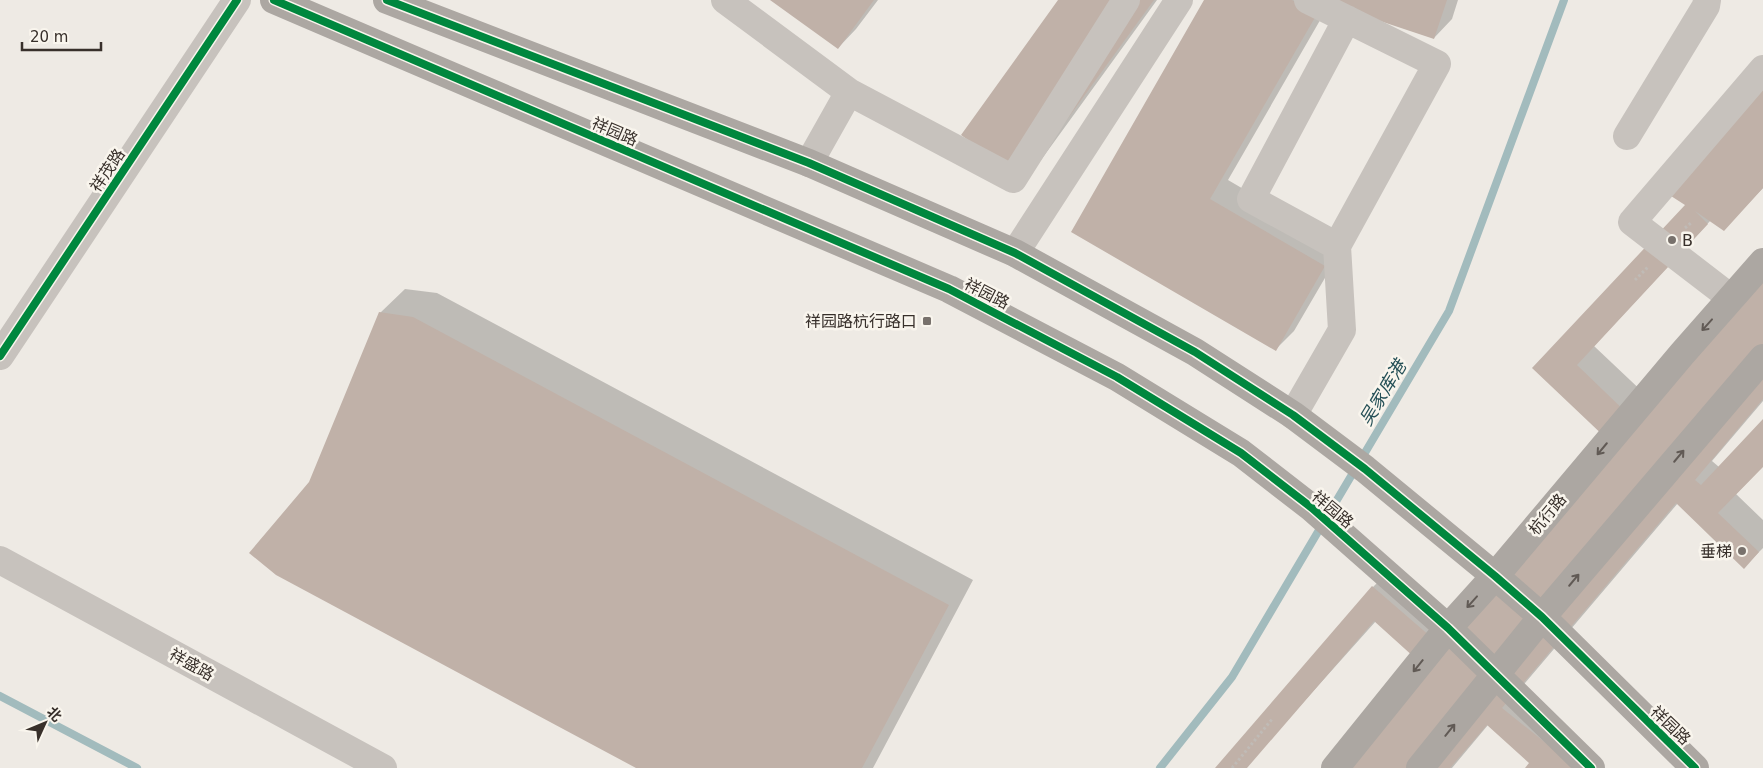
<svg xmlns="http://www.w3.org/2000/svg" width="1763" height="768" font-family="'DejaVu Sans','Noto Sans SC',sans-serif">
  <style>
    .shadow { fill: #0003 }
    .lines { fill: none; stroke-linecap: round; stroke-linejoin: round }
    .stream { stroke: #a2bbbd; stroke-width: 8 }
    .building { fill: #c0b1a8 }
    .path { stroke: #c0bbb6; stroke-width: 3; stroke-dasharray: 2.5 2.5; stroke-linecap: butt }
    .minor { stroke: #c7c2bd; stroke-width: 28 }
    .major { stroke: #aca7a2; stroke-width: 28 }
    .cycleway-casing { stroke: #f9f5ed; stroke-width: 11 }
    .cycleway { stroke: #00873e; stroke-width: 8 }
    .oneway { stroke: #615a55 }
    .poi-dot { fill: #78716c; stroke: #f9f5ed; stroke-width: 2 }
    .labels { text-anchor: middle; stroke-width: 5; stroke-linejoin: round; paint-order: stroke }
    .street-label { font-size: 16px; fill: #38302b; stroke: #f9f5ed }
    .poi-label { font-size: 16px; fill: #38302b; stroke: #f9f5ed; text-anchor: end }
    .water-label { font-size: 18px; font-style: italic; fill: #244f56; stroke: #f9f5ed }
  </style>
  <rect width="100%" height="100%" fill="#eeeae4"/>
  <path class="shadow" d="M773,0H878L856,29L838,48Z
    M1060,0H1157L1041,160Z
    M1205,0H1458L1452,19L1434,38L1330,3L1228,180L1343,247L1294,331L1276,349L1073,231Z
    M1763,89V188L1724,229L1711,220L1594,346L1648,397L1763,260V401L1712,461L1719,467L1763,421V466L1736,494L1763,520V548L1744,567L1678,503L1520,689L1575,734L1526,768L1531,763L1488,725L1452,768H1323L1417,658L1376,621L1274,735L1373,587L1391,569L1456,624L1610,441L1534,368L1687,205Z
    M405,289L437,293L973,580L873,768H638L310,483L380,313Z"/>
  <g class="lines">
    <path class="stream" d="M1328,515L1449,311L1564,0
      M0,696L137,768
      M1160,768L1232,677L1322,525"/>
  </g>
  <path class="building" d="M770,0H874L838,49Z
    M1058,0H1154L1023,180L961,135Z
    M1204,0H1292L1317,14L1210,199L1325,266L1276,351L1071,232Z
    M1323,0H1447L1434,39L1323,2Z
    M1763,87V188L1724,231L1695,211L1708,224L1577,365L1630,416L1763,257V399L1695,480L1701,485L1763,419V467L1718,513L1759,552L1744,569L1676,503L1502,708L1557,752L1572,768H1525L1529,763L1487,725L1450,768H1321L1415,658L1374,621L1247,768H1215L1372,586L1438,643L1609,441L1532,368L1685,205L1671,196Z
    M379,312L413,317L949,605L862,768H636L276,575L249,553L309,482Z"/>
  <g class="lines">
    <path class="path" d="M1685,228L1692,222
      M1635,280L1648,267
      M1232,768L1273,718"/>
    <path class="minor" d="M725,0L849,92L809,163
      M849,92L1013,179L1126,0
      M1627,136L1706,6L1707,0
      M1337,246L1251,199L1347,19
      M1015,253L1179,0
      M1731,298L1632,222L1763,69
      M0,356L237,0
      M1293,415L1342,330L1337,246L1437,64L1308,0
      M0,560L383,768"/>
    <path class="major" d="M274,0L949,289L1117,377L1241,453L1312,508L1448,628L1591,768
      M387,0L809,163L1015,253L1195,352L1293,415L1365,469L1495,576L1542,617L1695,768
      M1335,768L1448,628L1495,576L1682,354L1763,262
      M1420,768L1542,617L1763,358"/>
    <g class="cycleway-casing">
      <path id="cycleway" d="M274,0L949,289L1117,377L1241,453L1312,508L1448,628L1591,768
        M387,0L809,163L1015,253L1195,352L1293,415L1365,469L1495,576L1542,617L1695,768
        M0,356L237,0"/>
    </g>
    <use href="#cycleway" class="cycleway"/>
  </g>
  <defs><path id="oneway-shaft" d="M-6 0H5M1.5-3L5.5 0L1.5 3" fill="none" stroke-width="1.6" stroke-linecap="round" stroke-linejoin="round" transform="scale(1.25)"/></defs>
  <g class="oneway">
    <use href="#oneway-shaft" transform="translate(1707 325) rotate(132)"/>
    <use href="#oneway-shaft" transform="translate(1602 449) rotate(130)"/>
    <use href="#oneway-shaft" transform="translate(1679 456) rotate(-50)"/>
    <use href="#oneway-shaft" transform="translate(1574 580) rotate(-50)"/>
    <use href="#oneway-shaft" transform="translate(1472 602) rotate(132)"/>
    <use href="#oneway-shaft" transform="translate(1418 666) rotate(129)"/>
    <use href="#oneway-shaft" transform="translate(1450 730) rotate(-51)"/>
  </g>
  <g class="poi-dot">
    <circle cx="1672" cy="240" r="5"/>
    <rect x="922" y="316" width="10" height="10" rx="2.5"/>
    <circle cx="1742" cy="551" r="5"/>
  </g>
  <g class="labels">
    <g class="street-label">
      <text transform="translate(615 131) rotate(23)" y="6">祥园路</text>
      <text transform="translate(107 170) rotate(-56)" y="6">祥茂路</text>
      <text transform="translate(987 293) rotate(27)" y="6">祥园路</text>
      <text transform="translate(1333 509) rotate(40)" y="6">祥园路</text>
      <text transform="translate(1547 514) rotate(-50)" y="6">杭行路</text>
      <text transform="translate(192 664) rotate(29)" y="6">祥盛路</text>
      <text transform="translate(1671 725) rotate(44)" y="6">祥园路</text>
    </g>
    <g class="poi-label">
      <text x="1682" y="246" text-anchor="start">B</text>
      <text x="917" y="327">祥园路杭行路口</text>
      <text x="1732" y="557">垂梯</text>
    </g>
    <g class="water-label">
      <text transform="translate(1383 393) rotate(-59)" y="6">吴家库港</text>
    </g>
  </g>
  <g transform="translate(45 723) rotate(46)" stroke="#f9f5ed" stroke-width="4" paint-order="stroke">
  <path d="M0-4L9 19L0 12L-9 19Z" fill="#38302b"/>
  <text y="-8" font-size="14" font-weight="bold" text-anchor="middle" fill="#38302b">北</text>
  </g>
  <path d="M22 42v8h79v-8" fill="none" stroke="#38302b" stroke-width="2.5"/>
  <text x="30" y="42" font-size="15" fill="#38302b" stroke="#f9f5ed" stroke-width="4" paint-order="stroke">20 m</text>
</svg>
